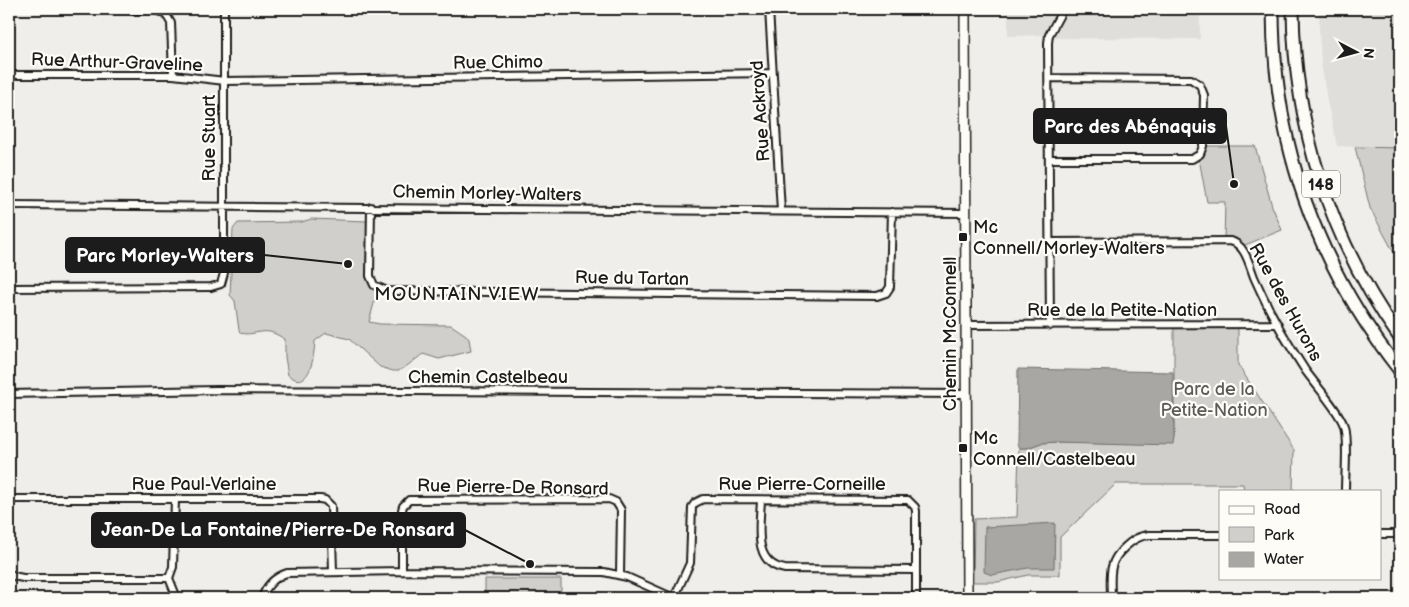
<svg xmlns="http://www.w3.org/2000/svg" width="1409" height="607" font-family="'Balsamiq Sans',sans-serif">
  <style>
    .built { fill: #e0deda }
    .green { fill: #d0cfcc; stroke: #767674 }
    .water { fill: #a8a7a3; stroke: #706f6d }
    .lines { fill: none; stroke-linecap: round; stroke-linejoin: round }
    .street-casing { stroke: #1c1c1c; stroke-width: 10 }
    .secondary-casing { stroke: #1c1c1c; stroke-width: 12 }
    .highway-casing { stroke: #1c1c1c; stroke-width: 15 }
    .street { stroke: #fdfcf7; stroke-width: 6 }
    .secondary { stroke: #fdfcf7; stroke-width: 9 }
    .highway { stroke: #fdfcf7; stroke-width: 11 }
    .poi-dot { fill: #1c1c1c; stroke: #fdfcf7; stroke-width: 2 }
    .labels { text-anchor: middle; stroke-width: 4.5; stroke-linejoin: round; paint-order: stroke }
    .shield { fill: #fdfcf7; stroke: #605f5e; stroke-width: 1 }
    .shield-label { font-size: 16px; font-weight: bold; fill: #1c1c1c }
    .street-label { font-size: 18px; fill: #1c1c1c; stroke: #fdfcf7 }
    .poi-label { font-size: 18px; fill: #1c1c1c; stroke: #fdfcf7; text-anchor: start }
    .park-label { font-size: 18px; fill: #5b5b5a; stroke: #fdfcf7 }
    .neighbourhood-label { font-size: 19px; letter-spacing: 1px; fill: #1c1c1c; stroke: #fdfcf7 }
    .leader { fill: none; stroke: #1c1c1c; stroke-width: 2 }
    .callout-dot { fill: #1c1c1c; stroke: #fdfcf7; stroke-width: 2 }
    .callout { fill: #1c1c1c; stroke: #1c1c1c; stroke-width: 2 }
    .callout-label { font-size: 19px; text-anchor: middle; font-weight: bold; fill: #fff }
  </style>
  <rect width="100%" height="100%" fill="#f0eeea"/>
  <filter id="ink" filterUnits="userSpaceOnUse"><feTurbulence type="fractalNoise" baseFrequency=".02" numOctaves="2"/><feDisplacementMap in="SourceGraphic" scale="10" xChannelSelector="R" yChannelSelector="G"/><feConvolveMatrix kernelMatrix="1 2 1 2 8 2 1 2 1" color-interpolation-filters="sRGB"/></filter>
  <g filter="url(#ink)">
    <path class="built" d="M1031,9H1057L1045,35L1008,36V10H1030Z
      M1063,9H1200V39L1049,38Z
      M1319,9H1400V149L1337,146L1327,101L1321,62L1319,30Z"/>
    <path class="green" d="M1203,146H1255L1272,206L1282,230L1240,247L1224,241L1225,202H1207L1200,164L1197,157Z
      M1355,147L1400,148V264L1370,208Z
      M311,219L367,221V275L370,286L377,292L369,322L380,324L451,325L466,335L469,339L471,351L439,359L423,354L404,368L398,371H393L380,367L349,339L326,333L315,341C314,354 311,393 288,375L285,357V339C281,337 275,333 270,332C258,330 253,336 240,333L239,330L235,301L230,295L233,229L238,223L302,222Z
      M1238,325V365L1294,450L1293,491H1244L1243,484H1116L1060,537V575H1028L998,582H973L974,519L1017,517L1019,448H1027L1041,443L1057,442L1173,444L1174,438V326Z
      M485,579H561V598H485Z"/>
    <path class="water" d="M1018,369L1173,372L1174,438L1173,445L1057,442L1041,443L1027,448H1019L1017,444Z
      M1055,523L1054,568H1028L992,575L984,572L985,527Z"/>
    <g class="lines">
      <g class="street-casing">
        <path id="street" d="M76,9L153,10L165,13L171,23L173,75
          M769,9L781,211
          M9,75H173L225,81L772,73
          M1049,78L1191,79L1200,85L1204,95L1203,146L1200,154L1192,159H1049
          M9,205L966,213
          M371,207L370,276L374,285L387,291L877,296L886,293L890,287L892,212
          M1049,242L1230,241C1245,244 1249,264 1254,277C1268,309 1286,341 1305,370C1315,384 1340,412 1344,426C1348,440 1345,474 1345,491
          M9,288L211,287L221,284L224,273V9
          M967,325L1278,324
          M1050,326L1048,43L1049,35L1063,9
          M9,394L217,390L967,394
          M9,499H320L325,500L331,506L333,571
          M175,499L173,567L169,578L177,598
          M761,500C760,525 752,564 785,569L915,570
          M1380,534H1400
          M402,571V510L403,506L409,500L609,499L616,502L621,510L620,575
          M9,573L13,576L23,578H169
          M262,598C266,586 275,577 287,573L402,571L604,572L627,577L674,598
          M674,598L690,563L692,507L695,503L703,499L908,500L915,507L916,511V598
          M1111,598C1111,576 1107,563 1125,547C1133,540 1138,536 1149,535H1220"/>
      </g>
      <g class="secondary-casing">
        <path id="secondary" d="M965,9L967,598"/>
      </g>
      <g class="highway-casing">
        <path id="highway" d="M1273,9C1273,143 1317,265 1400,371
          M1293,9C1294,127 1331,242 1400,338"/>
      </g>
      <use href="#street" class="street"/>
      <use href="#secondary" class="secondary"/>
      <use href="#highway" class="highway"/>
    </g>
  </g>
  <g class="poi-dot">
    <rect x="958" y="232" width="10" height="10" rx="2.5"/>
    <rect x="958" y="443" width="10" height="10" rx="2.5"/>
  </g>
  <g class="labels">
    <rect class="shield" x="1302" y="170.5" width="38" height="27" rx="4"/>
    <g class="shield-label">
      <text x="1321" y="190">148</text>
    </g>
    <g class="street-label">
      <text transform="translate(117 62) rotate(2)" y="6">Rue Arthur-Graveline</text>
      <text transform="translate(498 62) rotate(-1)" y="6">Rue Chimo</text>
      <text transform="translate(760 111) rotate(-94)" y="6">Rue Ackroyd</text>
      <text transform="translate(209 138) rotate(-90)" y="6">Rue Stuart</text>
      <text transform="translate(487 193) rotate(1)" y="6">Chemin Morley-Walters</text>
      <text transform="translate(632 278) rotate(1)" y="6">Rue du Tartan</text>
      <text transform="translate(1286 302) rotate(61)" y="6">Rue des Hurons</text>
      <text x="1122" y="316">Rue de la Petite-Nation</text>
      <text transform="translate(950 334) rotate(-90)" y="6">Chemin McConnell</text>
      <text x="488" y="383">Chemin Castelbeau</text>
      <text x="204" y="490">Rue Paul-Verlaine</text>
      <text x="802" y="490">Rue Pierre-Corneille</text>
      <text transform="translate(513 487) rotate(1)" y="6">Rue Pierre-De Ronsard</text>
    </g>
    <g class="poi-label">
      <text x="973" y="233">Mc<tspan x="973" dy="21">Connell/Morley-Walters</tspan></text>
      <text x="973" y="444">Mc<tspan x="973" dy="21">Connell/Castelbeau</tspan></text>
    </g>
    <g class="park-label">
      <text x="1214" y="395">Parc de la<tspan x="1214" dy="21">Petite-Nation</tspan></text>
    </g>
    <g class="neighbourhood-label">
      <text x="457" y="300">MOUNTAIN VIEW</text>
    </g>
  </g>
  <path class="leader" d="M1234 184L1226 126M348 264L264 255M530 564L465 530"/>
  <g class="callout-dot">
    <circle cx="1234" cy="184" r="5"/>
    <circle cx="348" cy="264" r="5"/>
    <circle cx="530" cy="564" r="5"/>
  </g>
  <g class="callout">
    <rect x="1034" y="109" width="192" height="34" rx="5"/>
    <rect x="66" y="238" width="198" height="34" rx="5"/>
    <rect x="92" y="513" width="373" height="34" rx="5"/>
  </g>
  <g class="callout-label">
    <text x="1130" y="133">Parc des Abénaquis</text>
    <text x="165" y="262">Parc Morley-Walters</text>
    <text x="278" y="536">Jean-De La Fontaine/Pierre-De Ronsard</text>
  </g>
  <rect width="1409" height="607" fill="none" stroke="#fdfcf7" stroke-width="30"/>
  <rect x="15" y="15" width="1379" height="577" fill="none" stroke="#1c1c1c" stroke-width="2" filter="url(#ink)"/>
  <rect x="1219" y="490" width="162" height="90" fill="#fdfcf7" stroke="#a3a29f"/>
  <rect x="1229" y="506" width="25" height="8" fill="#fdfcf7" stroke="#a3a29f"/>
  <text x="1264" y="514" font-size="15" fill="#1c1c1c">Road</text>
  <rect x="1229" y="527" width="25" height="15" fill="#d0cfcc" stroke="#a3a29f"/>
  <text x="1264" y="540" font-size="15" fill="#1c1c1c">Park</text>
  <rect x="1229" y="552" width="25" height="15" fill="#a8a7a3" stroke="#a3a29f"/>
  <text x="1264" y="564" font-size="15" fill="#1c1c1c">Water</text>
  <g transform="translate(1356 52) rotate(96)" stroke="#fdfcf7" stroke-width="4" paint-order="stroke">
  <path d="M0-4L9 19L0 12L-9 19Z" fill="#1c1c1c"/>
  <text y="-8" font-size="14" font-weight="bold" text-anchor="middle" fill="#1c1c1c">N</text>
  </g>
</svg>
